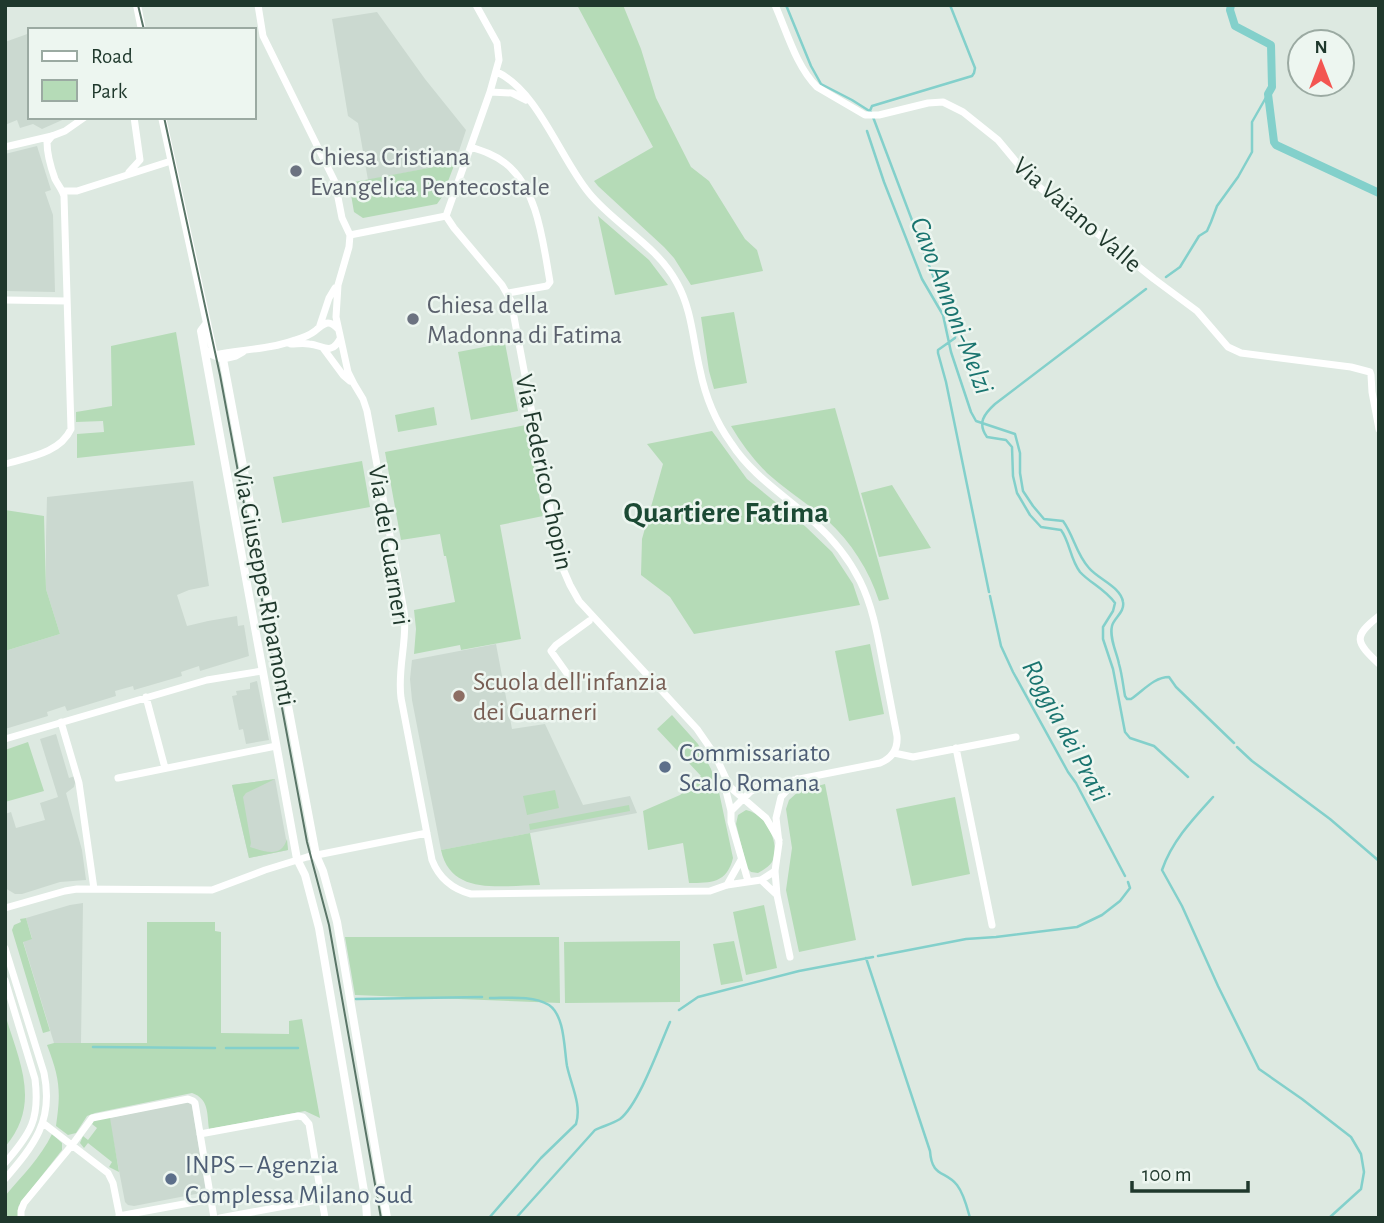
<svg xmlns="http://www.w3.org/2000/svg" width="1384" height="1223" font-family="'Alegreya Sans',sans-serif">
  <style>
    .built { fill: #cbd9d0 }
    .green { fill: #b5dbb7 }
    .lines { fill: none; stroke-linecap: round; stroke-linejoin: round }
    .stream { stroke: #83d0cb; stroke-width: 2.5 }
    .canal { stroke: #83d0cb; stroke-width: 8 }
    .minor { stroke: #fff; stroke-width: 7 }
    .tertiary { stroke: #fff; stroke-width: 8 }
    .tram { stroke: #597567; stroke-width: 2 }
    .worship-dot { fill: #6b7280; stroke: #edf6f0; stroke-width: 2.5 }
    .education-dot { fill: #8d6e63; stroke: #edf6f0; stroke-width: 2.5 }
    .service-dot { fill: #5c6f8a; stroke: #edf6f0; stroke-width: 2.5 }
    .labels { text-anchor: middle; stroke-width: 5; stroke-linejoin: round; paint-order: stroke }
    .worship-label { font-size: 26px; fill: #5b616d; stroke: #edf6f0; text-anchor: start }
    .street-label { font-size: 26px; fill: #1f382c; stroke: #edf6f0 }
    .education-label { font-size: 26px; fill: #785e54; stroke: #edf6f0; text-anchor: start }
    .service-label { font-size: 26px; fill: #4e5e75; stroke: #edf6f0; text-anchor: start }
    .water-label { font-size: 28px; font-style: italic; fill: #19746f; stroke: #edf6f0 }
    .quarter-label { font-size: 30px; font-weight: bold; fill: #1b4a34; stroke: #edf6f0 }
  </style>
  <rect width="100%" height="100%" fill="#dde9e1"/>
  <path class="built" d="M377,12L425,79L466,130L455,163L368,180L358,123L348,116L332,19Z
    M30,33V117H69L42,129L33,124L20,128L17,120L5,125V42Z
    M37,146L51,190L45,192L53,215L55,292L5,291V154Z
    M193,481L209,586L189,590L177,595L187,626L208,621L237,616L238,626L244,625L249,656L200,671L199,666L181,672L182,676L134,690L133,686L115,691L116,696L67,711L65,706L47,712L48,716L5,729V651L60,634L46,589V538L47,497Z
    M496,644L512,729L545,724L583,805L630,796L637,813L441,850L412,700L410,679L412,660Z
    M257,681L269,740L246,744L243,729L239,730L232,696L237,695L236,691L250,689V683Z
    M56,734L69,778L75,776L76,779L74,787L66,793L82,850L86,880L60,882L22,894H15L5,888V814L11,812L16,828L45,820L40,803L58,797L40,739Z
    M275,779L288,850L249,858L232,785Z
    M83,903L81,1043H54L23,941L32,938L26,918L70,905Z
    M186,1102L191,1104L192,1106L206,1192L134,1206L128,1205L125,1202L109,1118Z"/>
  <path class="green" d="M577,5H623L641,49L656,98L691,167L709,181L745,239L757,250L763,271L691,285L674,258L664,247L598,186L594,181L653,147Z
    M455,163L442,197L437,204L363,218L354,212L349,183Z
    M598,216L649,260L668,285L615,295Z
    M734,312L747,383L714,389L709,371L701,317Z
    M176,332L195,445L77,458V434L104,432L103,421L76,422V412L112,406L111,346Z
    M505,343L518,411L471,420L458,352Z
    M434,407L437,425L398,432L395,415Z
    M835,408L889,599L879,601C869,570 851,542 827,520C808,504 786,490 767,473C753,459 741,443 731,426Z
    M526,425L543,516L500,525L521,639L461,650L460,645L414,654L416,629L414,610L455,602L446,556H444L440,534L401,540L385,452Z
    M712,431L747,479L806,527L832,552L853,584L860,605L694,634L670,597L641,575L642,539L663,464L647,444Z
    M362,461L370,507L282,523L273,477Z
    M892,485L931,548L879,557L861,493Z
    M5,510L44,516L46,589L60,634L5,651Z
    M870,644L884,714L849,721L835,651Z
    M672,715L698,744L711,769L719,792L733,858C727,883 711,883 689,883L683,843L648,850L643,811L680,795L701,776L657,729Z
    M28,742L44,791L5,802V750Z
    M275,779L246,793L243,797L251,843L250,847C267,852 281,858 287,839L288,850L249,858L232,785Z
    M825,784L856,940L799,952L786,890L792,848L786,809L789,800L799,791Z
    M555,790L559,808L527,815L523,796Z
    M955,797L970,874L912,886L896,809Z
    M629,805L630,811L530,830L529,824Z
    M746,810C766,814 781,843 772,862C769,867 763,870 758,873L751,872L747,868L736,824L738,815Z
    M530,833L540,885C503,885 451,897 441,850Z
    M764,905L777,968L746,975L733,912Z
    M26,918L32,939L23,942L50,1031L43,1033L12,930L14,925L21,922L20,919Z
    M147,922H215V931L221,932V1033L289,1034V1021L302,1019L320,1118L305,1111L209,1129C207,1113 209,1099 192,1093L95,1113L87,1116L76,1133L68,1135L56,1126C61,1091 60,1079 47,1045L54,1043H147Z
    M345,937H559L560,1003L355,995Z
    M680,941V1002L565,1003L564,942Z
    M734,941L743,981L721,985L713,944Z
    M5,1014C19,1062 42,1103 5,1147Z
    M110,1116V1118L119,1172L109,1167L112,1162L88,1143L84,1148L80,1143L83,1136L88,1140L97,1128L92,1124L95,1119Z
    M52,1134L62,1143V1150L22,1201L18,1207L19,1218H5V1196C22,1176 41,1157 52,1134Z"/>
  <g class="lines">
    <path class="stream" d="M786,5L811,66L821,84L852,100L871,112
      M869,113L872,106L972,76L974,73L975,68L950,5
      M873,117L955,334V338L938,350V353L946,382L989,592
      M867,131L884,182L922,279L943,315L951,352L971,412L976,421L1015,434L1020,453V473L1023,491L1033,506L1044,519L1063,521C1074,536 1076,554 1089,568C1098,579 1121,587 1123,602C1125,612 1114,618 1112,626C1109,638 1117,653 1119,664C1122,674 1123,685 1125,696L1127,699H1131C1143,691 1154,677 1169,677L1176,687L1234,743
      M1166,277L1180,267L1199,236L1207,231L1211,222L1217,206L1238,177L1252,152V122L1268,94
      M1146,289L995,404C984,414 977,423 987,437L1006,440L1012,447L1013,476L1017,493L1030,515L1041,527L1061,530C1070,542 1070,559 1080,572C1090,583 1105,589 1115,603L1113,611L1103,627V639L1113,669L1125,732L1130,738L1154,746L1188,777
      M990,596L1001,646L1013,672L1068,772L1076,783L1125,876
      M1237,747L1252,761L1330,819L1379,861
      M1213,797C1193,819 1172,841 1162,870L1182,906L1218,986L1259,1069L1302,1099L1351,1137L1361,1154L1364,1172L1361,1189L1329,1218
      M878,956L966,939L996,937L1077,927L1102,915L1120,901L1130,888L1128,882
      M866,958L930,1151C932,1178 945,1170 957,1185C964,1194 967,1207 970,1218
      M356,999L482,997
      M679,1010L698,997L799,971L873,957
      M93,1047L215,1048
      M226,1048H298
      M489,1218L541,1158L576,1124C582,1105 571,1085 567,1066C564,1049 565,1016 549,1005C533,995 508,998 490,998
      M516,1218L595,1130C603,1126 612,1124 620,1119C639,1104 659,1047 670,1022"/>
    <path class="canal" d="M1231,5L1230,10L1235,26L1271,45L1272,87L1268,94L1274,142L1276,145L1379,193"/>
    <path class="minor" d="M258,5L263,36L335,182L342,218L350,235L349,247L338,285L336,317L348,372L354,384L363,399L367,411L404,611C408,640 397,668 401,698L432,860C439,878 452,889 471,894L710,891L727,885L761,880L775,871
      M775,5C787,32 796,66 817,87L865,115H879L928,103L943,102L963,112L998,140L1033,182L1154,279L1197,311L1228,347L1241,353L1351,367L1370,372L1371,375L1372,392L1379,429
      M497,72C538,91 560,158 589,193C616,226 656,244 677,283C692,310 693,341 700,370C705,395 716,422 731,443C753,477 786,496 815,523C833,539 849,559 860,581C872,605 877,632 882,658C887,684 892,710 897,736C898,749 892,758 880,763L759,787L750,792L731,811
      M490,92L512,93L526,100
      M5,147L52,136L65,131L85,117
      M471,147C483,151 495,155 505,163C538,188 543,243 550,282L547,286L508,293
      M129,172L140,160L134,117
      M63,191H77L171,161
      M446,216L454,228L502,285L511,301L560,562L570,585L579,601L697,729L715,755L730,787L766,818L779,840
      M446,216L490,92L499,60L497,43L476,5
      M350,235L446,216
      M5,300L67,301
      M320,325L329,298L335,288
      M291,344C297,344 303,343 309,344C323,345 331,356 340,339
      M323,348L343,375L350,381
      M214,355C241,349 269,350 295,340C302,338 310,335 315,331C324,323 329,319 338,329
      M223,359L236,356L243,352
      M5,464C29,457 60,453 71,429L64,196C62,189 58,185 55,179C51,168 47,154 47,142L52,136
      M1379,616C1352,637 1356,642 1379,664
      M573,682L551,651L556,645L589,621
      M146,697L165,768
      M61,722L79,783L94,889
      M5,739L207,680L262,671
      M956,748L992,925
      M894,753L913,757L1016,737
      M118,778L276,746
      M725,780V787L731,811V822L748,881
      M761,880L777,895
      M727,885L741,860
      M5,908L65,891L77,889L212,890L265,870L307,857L427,833
      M5,948L44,1073C54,1121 34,1145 5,1179
      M790,957L777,895L775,871L779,843L776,818L781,797L797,779
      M5,980L35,1079C40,1119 31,1133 5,1163
      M43,1123L108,1173L113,1183L120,1218
      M200,1134L298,1116L303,1117L309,1124L325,1218
      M119,1216L211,1199
      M21,1218V1211L24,1203L72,1145L92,1118L188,1099L193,1101L195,1103L214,1218
      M220,1218L323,1199"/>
    <path class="tertiary" d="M137,5L142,30
      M162,117L214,355
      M207,323L201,331L297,859L305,875L319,928L366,1203L367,1218
      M205,351L223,359L316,855L323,871L337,922L387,1218"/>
    <path class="tram" d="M138,5L144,30
      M164,117L220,375L307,842L329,925L381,1218"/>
  </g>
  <g class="worship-dot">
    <circle cx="296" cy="171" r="7"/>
    <circle cx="413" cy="319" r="7"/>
  </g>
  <circle class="education-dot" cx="459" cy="696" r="7"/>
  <g class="service-dot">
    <circle cx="665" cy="767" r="7"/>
    <circle cx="171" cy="1179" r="7"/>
  </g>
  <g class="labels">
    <g class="worship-label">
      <text x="310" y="165">Chiesa Cristiana<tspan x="310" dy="30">Evangelica Pentecostale</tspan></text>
      <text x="427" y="313">Chiesa della<tspan x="427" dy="30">Madonna di Fatima</tspan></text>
    </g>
    <g class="street-label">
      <text transform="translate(1078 214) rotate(41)" y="9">Via Vaiano Valle</text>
      <text transform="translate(545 472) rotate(78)" y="9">Via Federico Chopin</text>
      <text transform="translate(390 545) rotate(81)" y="9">Via dei Guarneri</text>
      <text transform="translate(265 586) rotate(79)" y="9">Via Giuseppe Ripamonti</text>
    </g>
    <g class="education-label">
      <text x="473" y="690">Scuola dell'infanzia<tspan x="473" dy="30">dei Guarneri</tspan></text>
    </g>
    <g class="service-label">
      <text x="679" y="761">Commissariato<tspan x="679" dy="30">Scalo Romana</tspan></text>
      <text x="185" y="1173">INPS – Agenzia<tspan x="185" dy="30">Complessa Milano Sud</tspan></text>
    </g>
    <g class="water-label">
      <text transform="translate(953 305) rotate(69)" y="10">Cavo Annoni-Melzi</text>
      <text transform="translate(1067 730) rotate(62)" y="10">Roggia dei Prati</text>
    </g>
    <g class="quarter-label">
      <text x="726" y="522">Quartiere Fatima</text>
    </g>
  </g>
  <rect width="1384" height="1223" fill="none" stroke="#1f382c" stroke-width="14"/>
  <rect x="28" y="28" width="228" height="91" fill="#edf6f0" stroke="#9baaa2" stroke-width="2"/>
  <rect x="42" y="51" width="35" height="10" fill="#ffffff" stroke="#9baaa2" stroke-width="2"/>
  <text x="91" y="63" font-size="21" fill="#1f382c">Road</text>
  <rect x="42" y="80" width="35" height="21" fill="#b5dbb7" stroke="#9baaa2" stroke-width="2"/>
  <text x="91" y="98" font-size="21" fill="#1f382c">Park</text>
  <g transform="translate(1321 63)"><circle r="33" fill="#edf6f0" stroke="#9baaa2" stroke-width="2"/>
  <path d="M0-5L12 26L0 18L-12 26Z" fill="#f35551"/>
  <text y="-10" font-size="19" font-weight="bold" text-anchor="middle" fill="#1f382c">N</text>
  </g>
  <path d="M1132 1181v10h116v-10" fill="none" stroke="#1f382c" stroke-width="3.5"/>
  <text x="1142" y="1181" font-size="21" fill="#1f382c" stroke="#edf6f0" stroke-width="5" paint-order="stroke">100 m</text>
</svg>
